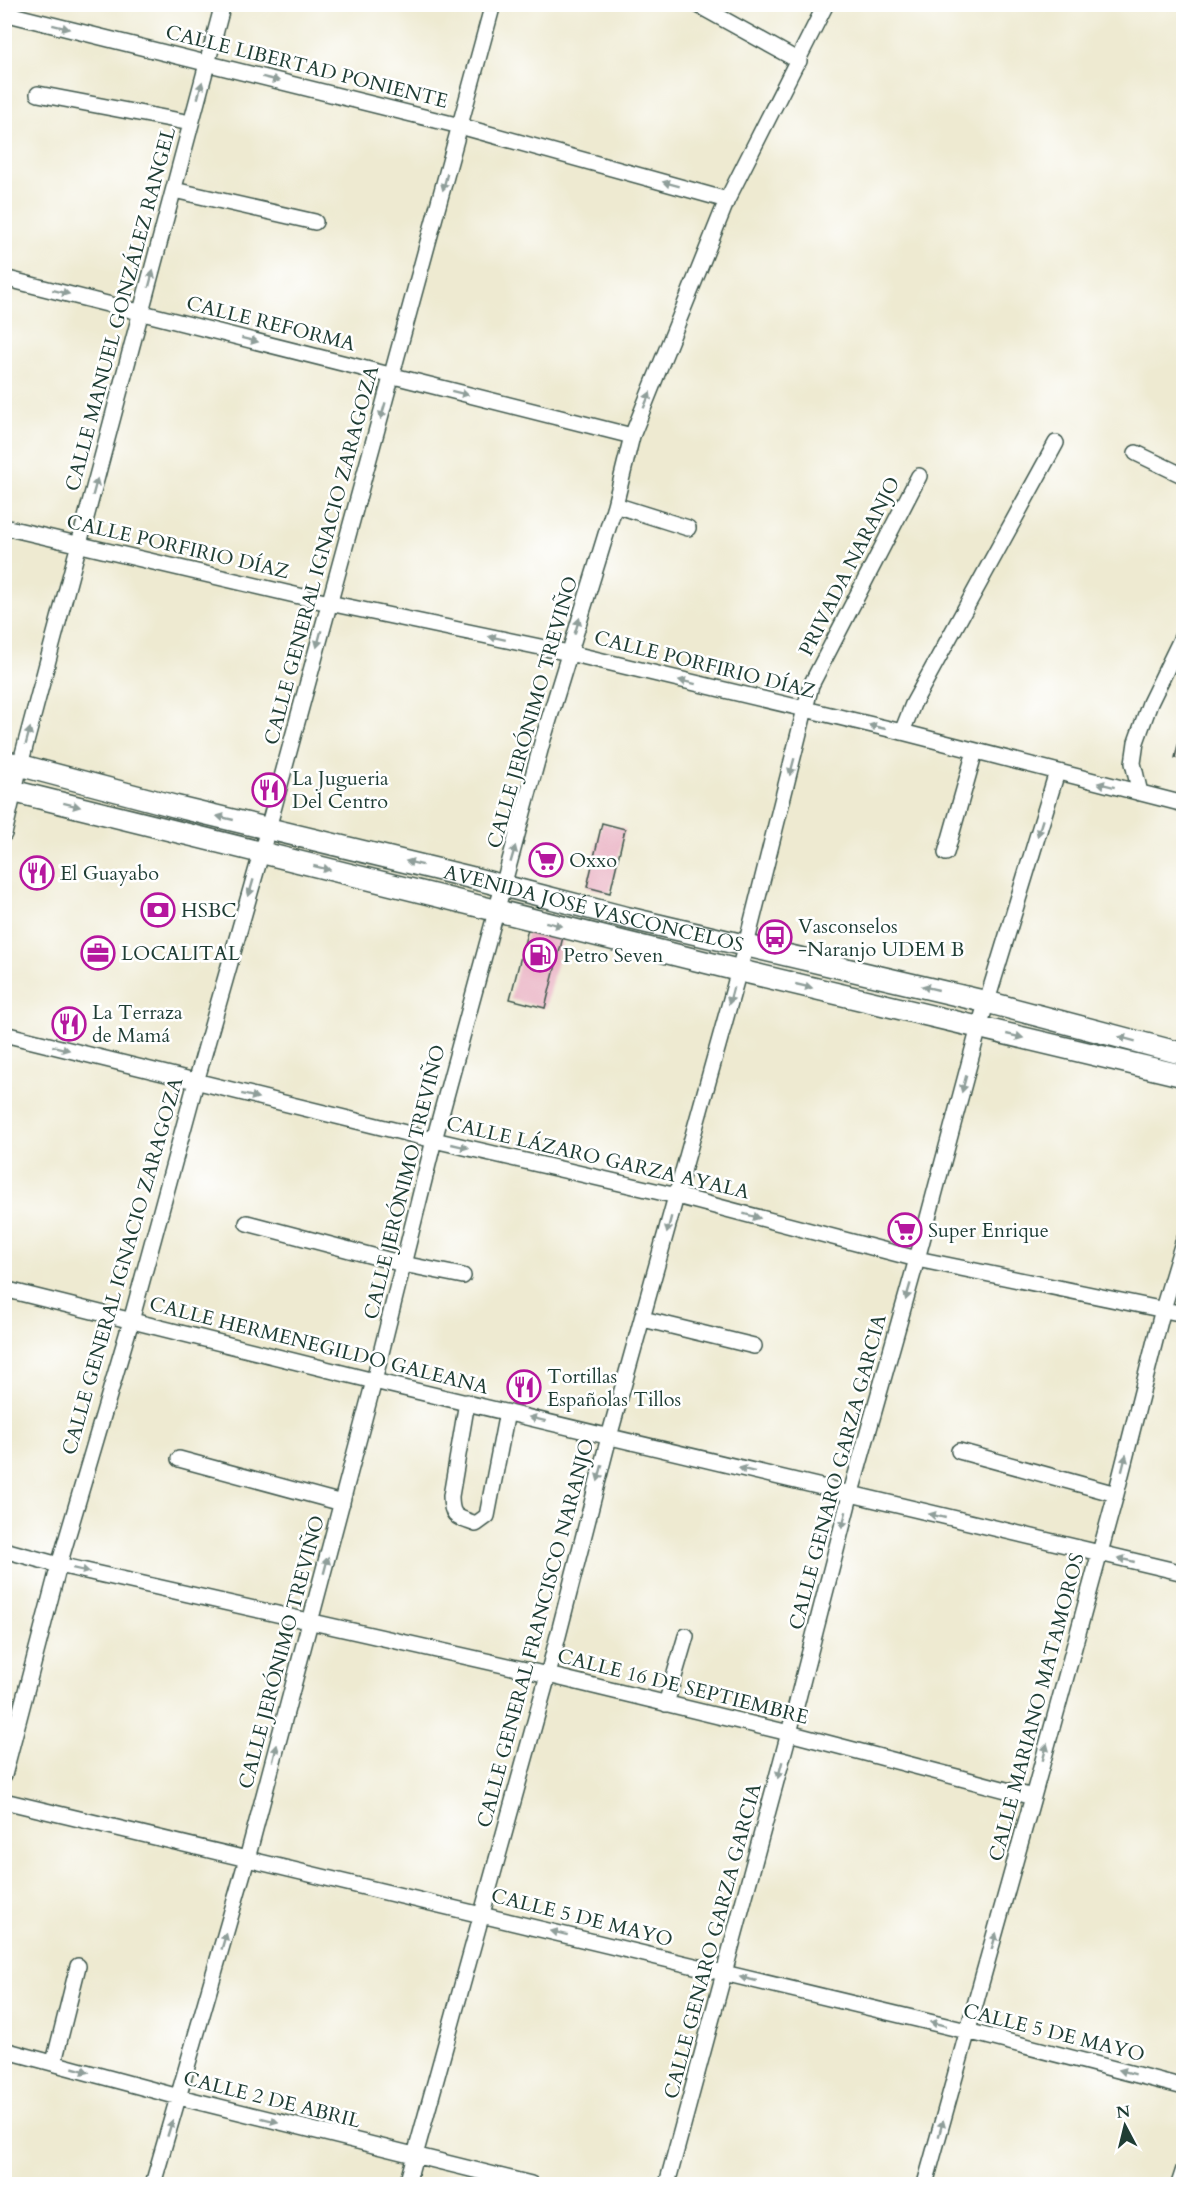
<svg xmlns="http://www.w3.org/2000/svg" width="1188" height="2189" font-family="Cardo,serif">
  <style>
    .building { fill: #e9b1c2 }
    .lines { fill: none; stroke-linecap: round; stroke-linejoin: round }
    .minor-casing { stroke: #3e574c; stroke-width: 18 }
    .secondary-casing { stroke: #3e574c; stroke-width: 24 }
    .minor { stroke: #fff; stroke-width: 15 }
    .secondary { stroke: #fff; stroke-width: 21 }
    .oneway { fill: #8f9e9a }
    .labels { text-anchor: middle; stroke-width: 5; stroke-linejoin: round; paint-order: stroke }
    .street-label { font-size: 20px; fill: #1f3d34; stroke: #fff }
    .poi-label { font-size: 20px; fill: #1f3d34; stroke: #fff; text-anchor: start }
  </style>
  <rect width="100%" height="100%" fill="#fff"/>
  <filter id="ink" filterUnits="userSpaceOnUse"><feTurbulence type="fractalNoise" baseFrequency=".0167" numOctaves="2"/><feDisplacementMap in="SourceGraphic" scale="12" xChannelSelector="R" yChannelSelector="G"/><feConvolveMatrix kernelMatrix="1 2 1 2 8 2 1 2 1" color-interpolation-filters="sRGB"/></filter>
  <filter id="wash" filterUnits="userSpaceOnUse"><feTurbulence type="fractalNoise" baseFrequency=".008" numOctaves="4" result="noise"/><feDisplacementMap in="SourceGraphic" scale="24" xChannelSelector="R" yChannelSelector="G"/><feGaussianBlur stdDeviation="1.35" result="paint"/><feColorMatrix in="noise" values="0 0 0 0 0 0 0 0 0 0 0 0 0 0 0 0 0 1.4 0 .05"/><feComposite in="paint" operator="in"/></filter>
  <g filter="url(#wash)">
    <rect width="100%" height="100%" fill="#eeead1"/>
    <g id="blocks">
      <path class="building" d="M1183,723H1184V760L1175,758Z
        M602,823L625,829L610,893L587,887Z
        M528,929L563,937L545,1008L510,999Z"/>
    </g>
  </g>
  <g filter="url(#ink)">
    <use href="#blocks" fill-opacity="0" stroke="#3e574c" stroke-width="1.5"/>
    <g class="lines">
      <g class="minor-casing">
        <path id="minor" d="M696,4L799,61
          M4,13L460,126L727,200
          M38,94L191,123
          M174,190L315,222
          M4,278L632,436
          M1136,453L1184,476
          M615,505L688,528
          M4,527L329,603L569,653L902,732L1184,804
          M902,732L913,704L1056,443
          M1140,793L1133,763L1136,742L1150,703L1184,633
          M4,834L20,765L223,4
          M946,853L975,751
          M4,1034L434,1140L677,1196L917,1259L1184,1314
          M247,1223L403,1264L463,1276
          M4,1289L374,1381L1184,1573
          M643,1319L754,1346
          M467,1402L451,1496C451,1518 457,1517 476,1524L487,1516L507,1412
          M959,1451L1116,1494
          M179,1459L342,1503
          M4,1550L59,1565L548,1675L789,1733L1033,1797
          M666,1704L686,1636
          M4,1775L59,1565L131,1321L196,1082L261,854L493,4
          M4,1801L967,2031L1184,2087
          M4,2050L179,2097L531,2184
          M54,2062L78,1966
          M153,2184L247,1859L374,1381L434,1140L543,739L615,505L632,436L727,200L826,4
          M407,2184L548,1675L609,1437L746,945L811,685L919,476
          M667,2184L789,1733L850,1496L917,1259L979,1027L1057,772
          M925,2184L1033,1797L1116,1494L1163,1309L1184,1239
          M1179,2184L1184,2169"/>
      </g>
      <g class="secondary-casing">
        <g id="secondary">
          <path id="s1" d="M4,761L174,806L469,877L624,917L987,1002L1184,1054"/>
          <path d="M4,789L737,970L1184,1076"/>
        </g>
      </g>
      <use href="#minor" class="minor"/>
      <use href="#secondary" class="secondary"/>
    </g>
    <defs><path id="oneway-solid" d="M-6-.8H1V-3.2L6.5 0L1 3.2V.8H-6Z" transform="scale(1.5)"/></defs>
    <g class="oneway">
      <use href="#oneway-solid" transform="translate(61 27) rotate(14)"/>
      <use href="#oneway-solid" transform="translate(271 79) rotate(14)"/>
      <use href="#oneway-solid" transform="translate(200 90) rotate(-75)"/>
      <use href="#oneway-solid" transform="translate(445 182) rotate(105)"/>
      <use href="#oneway-solid" transform="translate(671 184) rotate(-165)"/>
      <use href="#oneway-solid" transform="translate(151 279) rotate(-75)"/>
      <use href="#oneway-solid" transform="translate(61 292) rotate(14)"/>
      <use href="#oneway-solid" transform="translate(250 340) rotate(14)"/>
      <use href="#oneway-solid" transform="translate(460 393) rotate(14)"/>
      <use href="#oneway-solid" transform="translate(647 400) rotate(-68)"/>
      <use href="#oneway-solid" transform="translate(383 411) rotate(106)"/>
      <use href="#oneway-solid" transform="translate(95 487) rotate(-75)"/>
      <use href="#oneway-solid" transform="translate(577 626) rotate(-73)"/>
      <use href="#oneway-solid" transform="translate(497 638) rotate(-168)"/>
      <use href="#oneway-solid" transform="translate(319 639) rotate(105)"/>
      <use href="#oneway-solid" transform="translate(687 682) rotate(-166)"/>
      <use href="#oneway-solid" transform="translate(877 727) rotate(-167)"/>
      <use href="#oneway-solid" transform="translate(28 736) rotate(-75)"/>
      <use href="#oneway-solid" transform="translate(792 767) rotate(105)"/>
      <use href="#oneway-solid" transform="translate(1106 785) rotate(-166)"/>
      <use href="#oneway-solid" transform="translate(72 805) rotate(14)"/>
      <use href="#oneway-solid" transform="translate(225 818) rotate(-167)"/>
      <use href="#oneway-solid" transform="translate(1040 828) rotate(107)"/>
      <use href="#oneway-solid" transform="translate(513 854) rotate(-74)"/>
      <use href="#oneway-solid" transform="translate(414 863) rotate(-166)"/>
      <use href="#oneway-solid" transform="translate(322 868) rotate(14)"/>
      <use href="#oneway-solid" transform="translate(251 888) rotate(106)"/>
      <use href="#oneway-solid" transform="translate(554 924) rotate(14)"/>
      <use href="#oneway-solid" transform="translate(804 986) rotate(13)"/>
      <use href="#oneway-solid" transform="translate(930 988) rotate(-167)"/>
      <use href="#oneway-solid" transform="translate(731 996) rotate(105)"/>
      <use href="#oneway-solid" transform="translate(1015 1036) rotate(13)"/>
      <use href="#oneway-solid" transform="translate(1127 1039) rotate(-165)"/>
      <use href="#oneway-solid" transform="translate(61 1048) rotate(14)"/>
      <use href="#oneway-solid" transform="translate(964 1084) rotate(105)"/>
      <use href="#oneway-solid" transform="translate(250 1096) rotate(14)"/>
      <use href="#oneway-solid" transform="translate(460 1146) rotate(13)"/>
      <use href="#oneway-solid" transform="translate(752 1216) rotate(15)"/>
      <use href="#oneway-solid" transform="translate(669 1225) rotate(105)"/>
      <use href="#oneway-solid" transform="translate(908 1292) rotate(106)"/>
      <use href="#oneway-solid" transform="translate(537 1419) rotate(-166)"/>
      <use href="#oneway-solid" transform="translate(1124 1463) rotate(-76)"/>
      <use href="#oneway-solid" transform="translate(747 1470) rotate(-166)"/>
      <use href="#oneway-solid" transform="translate(600 1473) rotate(105)"/>
      <use href="#oneway-solid" transform="translate(937 1516) rotate(-167)"/>
      <use href="#oneway-solid" transform="translate(844 1520) rotate(104)"/>
      <use href="#oneway-solid" transform="translate(1126 1560) rotate(-167)"/>
      <use href="#oneway-solid" transform="translate(326 1565) rotate(-75)"/>
      <use href="#oneway-solid" transform="translate(81 1570) rotate(13)"/>
      <use href="#oneway-solid" transform="translate(1045 1752) rotate(-75)"/>
      <use href="#oneway-solid" transform="translate(275 1753) rotate(-76)"/>
      <use href="#oneway-solid" transform="translate(780 1770) rotate(105)"/>
      <use href="#oneway-solid" transform="translate(559 1933) rotate(-166)"/>
      <use href="#oneway-solid" transform="translate(224 1941) rotate(-74)"/>
      <use href="#oneway-solid" transform="translate(994 1941) rotate(-74)"/>
      <use href="#oneway-solid" transform="translate(748 1979) rotate(-167)"/>
      <use href="#oneway-solid" transform="translate(938 2024) rotate(-167)"/>
      <use href="#oneway-solid" transform="translate(81 2070) rotate(16)"/>
      <use href="#oneway-solid" transform="translate(1127 2072) rotate(-165)"/>
      <use href="#oneway-solid" transform="translate(270 2120) rotate(14)"/>
      <use href="#oneway-solid" transform="translate(170 2128) rotate(-73)"/>
      <use href="#oneway-solid" transform="translate(941 2128) rotate(-75)"/>
    </g>
  </g>
  <defs>
    <g id="restaurant-ring" transform="scale(1.725)"><circle r="9.5" fill="#fff" stroke="#b5179e" stroke-width="1.5"/><path d="M-5-6h1v4h1v-4h1v4h1v-4h1v5L-1.5 .5V6h-2V.5L-5-1ZM5-6V6H3V1.5H1.5Q1.5-4 5-6Z" fill="#b5179e"/></g>
    <g id="supermarket-ring" transform="scale(1.725)"><circle r="9.5" fill="#fff" stroke="#b5179e" stroke-width="1.5"/><path d="M-6-5.5h2.5l.6 2H6L4.5 2H-2.5L-4.4-4H-6ZM-1.5 3.2a1.3 1.3 0 1 0 .1 0ZM3 3.2a1.3 1.3 0 1 0 .1 0Z" fill="#b5179e"/></g>
    <g id="bank-ring" transform="scale(1.725)"><circle r="9.5" fill="#fff" stroke="#b5179e" stroke-width="1.5"/><path d="M-6-4H6V4H-6ZM0-2.3a2.3 2.3 0 1 0 0 4.6a2.3 2.3 0 1 0 0-4.6Z" fill="#b5179e"/></g>
    <g id="bus-ring" transform="scale(1.725)"><circle r="9.5" fill="#fff" stroke="#b5179e" stroke-width="1.5"/><path d="M-5-6H5V4H4V6H2V4H-2V6H-4V4H-5ZM-3.5-4V0h7V-4ZM-3.5 1.2v1.5H-2V1.2ZM2 1.2v1.5H3.5V1.2Z" fill="#b5179e"/></g>
    <g id="office-ring" transform="scale(1.725)"><circle r="9.5" fill="#fff" stroke="#b5179e" stroke-width="1.5"/><path d="M-6-3h4V-5.5h4V-3h4V5H-6ZM-1-4.5V-3h2v-1.5ZM-6 0V1H6V0Z" fill="#b5179e"/></g>
    <g id="fuel-ring" transform="scale(1.725)"><circle r="9.5" fill="#fff" stroke="#b5179e" stroke-width="1.5"/><path d="M-5.5-6h7V0h2V4h1.3V-2.5L3-4.5l.8-.8L6-3V5H2.5V1h-1V6h-7ZM-4.2-4.7v3.2H.2V-4.7Z" fill="#b5179e"/></g>
  </defs>
  <g fill-rule="evenodd">
    <use href="#restaurant-ring" x="269" y="790"/>
    <use href="#supermarket-ring" x="546" y="860"/>
    <use href="#restaurant-ring" x="37" y="873"/>
    <use href="#bank-ring" x="158" y="910"/>
    <use href="#bus-ring" x="775" y="937"/>
    <use href="#office-ring" x="98" y="953"/>
    <use href="#fuel-ring" x="540" y="955"/>
    <use href="#restaurant-ring" x="69" y="1024"/>
    <use href="#supermarket-ring" x="905" y="1230"/>
    <use href="#restaurant-ring" x="524" y="1387"/>
  </g>
  <g class="labels">
    <g class="street-label">
      <text transform="translate(307 66) rotate(14)" y="7">CALLE LIBERTAD PONIENTE</text>
      <text transform="translate(120 309) rotate(-75)" y="7">CALLE MANUEL GONZÁLEZ RANGEL</text>
      <text transform="translate(271 323) rotate(14)" y="7">CALLE REFORMA</text>
      <text transform="translate(178 546) rotate(13)" y="7">CALLE PORFIRIO DÍAZ</text>
      <text transform="translate(321 555) rotate(-75)" y="7">CALLE GENERAL IGNACIO ZARAGOZA</text>
      <text transform="translate(849 566) rotate(-63)" y="7">PRIVADA NARANJO</text>
      <text transform="translate(705 664) rotate(14)" y="7">CALLE PORFIRIO DÍAZ</text>
      <text transform="translate(532 712) rotate(-74)" y="7">CALLE JERÓNIMO TREVIÑO</text>
      <text dy="7" stroke="none"><textPath href="#s1" startOffset="608">AVENIDA JOSÉ VASCONCELOS</textPath></text>
      <text transform="translate(598 1157) rotate(13)" y="7">CALLE LÁZARO GARZA AYALA</text>
      <text transform="translate(404 1182) rotate(-76)" y="7">CALLE JERÓNIMO TREVIÑO</text>
      <text transform="translate(122 1266) rotate(-74)" y="7">CALLE GENERAL IGNACIO ZARAGOZA</text>
      <text transform="translate(319 1345) rotate(14)" y="7">CALLE HERMENEGILDO GALEANA</text>
      <text transform="translate(837 1472) rotate(-75)" y="7">CALLE GENARO GARZA GARCIA</text>
      <text transform="translate(535 1633) rotate(-75)" y="7">CALLE GENERAL FRANCISCO NARANJO</text>
      <text transform="translate(281 1652) rotate(-75)" y="7">CALLE JERÓNIMO TREVIÑO</text>
      <text transform="translate(683 1686) rotate(14)" y="7">CALLE 16 DE SEPTIEMBRE</text>
      <text transform="translate(1036 1707) rotate(-75)" y="7">CALLE MARIANO MATAMOROS</text>
      <text transform="translate(582 1917) rotate(14)" y="7">CALLE 5 DE MAYO</text>
      <text transform="translate(712 1941) rotate(-75)" y="7">CALLE GENARO GARZA GARCIA</text>
      <text transform="translate(1054 2032) rotate(14)" y="7">CALLE 5 DE MAYO</text>
      <text transform="translate(272 2099) rotate(14)" y="7">CALLE 2 DE ABRIL</text>
    </g>
    <g class="poi-label">
      <text x="292" y="785">La Jugueria<tspan x="292" dy="23">Del Centro</tspan></text>
      <text x="569" y="867">Oxxo</text>
      <text x="60" y="880">El Guayabo</text>
      <text x="181" y="917">HSBC</text>
      <text x="798" y="933">Vasconselos<tspan x="798" dy="23">-Naranjo UDEM B</tspan></text>
      <text x="121" y="960">LOCALITAL</text>
      <text x="563" y="962">Petro Seven</text>
      <text x="92" y="1019">La Terraza<tspan x="92" dy="23">de Mamá</tspan></text>
      <text x="928" y="1237">Super Enrique</text>
      <text x="547" y="1383">Tortillas<tspan x="547" dy="23">Españolas Tillos</tspan></text>
    </g>
  </g>
  <rect width="1188" height="2189" fill="none" stroke="#fff" stroke-width="24"/>
  <g transform="translate(1125 2126) rotate(353)" stroke="#ffffff" stroke-width="4.5" paint-order="stroke">
  <path d="M0-4.5L10 22L0 15L-10 22Z" fill="#1f3d34"/>
  <text y="-9" font-size="16" font-weight="bold" text-anchor="middle" fill="#1f3d34">N</text>
  </g>
</svg>
